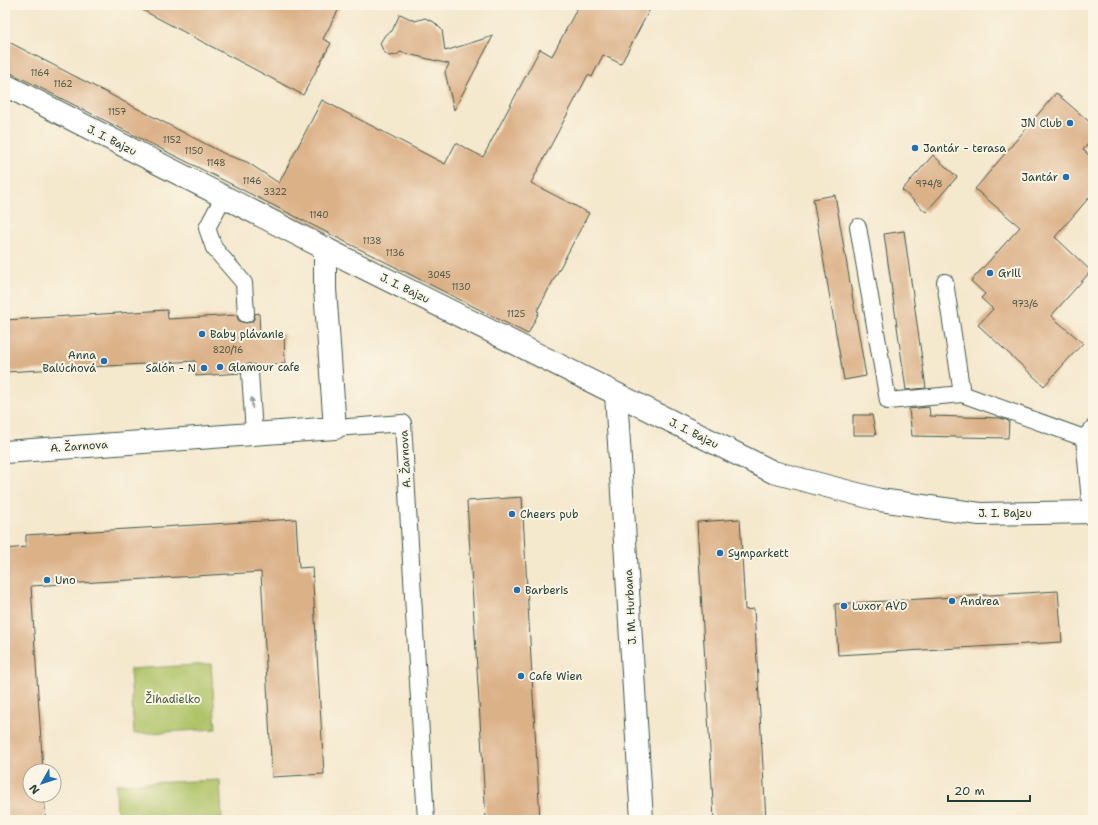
<svg xmlns="http://www.w3.org/2000/svg" width="1098" height="825" font-family="'Shantell Sans',sans-serif">
  <style>
    .green { fill: #afc367; stroke: #67804e }
    .building { fill: #dbb188 }
    .lines { fill: none; stroke-linecap: round; stroke-linejoin: round }
    .service-casing { stroke: #3f574b; stroke-width: 18 }
    .minor-casing { stroke: #3f574b; stroke-width: 24 }
    .service { stroke: #fff; stroke-width: 16 }
    .minor { stroke: #fff; stroke-width: 22 }
    .oneway { fill: #8f9e9a }
    .poi-dot { fill: #1f6fb2; stroke: #fcf5e5; stroke-width: 1.5 }
    .labels { text-anchor: middle; stroke-width: 4; stroke-linejoin: round; paint-order: stroke }
    .number-label { font-size: 9px; fill: #4e5a49 }
    .poi-label { font-size: 11px; fill: #1f3d34; stroke: #fcf5e5; text-anchor: start }
    .street-label { font-size: 11px; fill: #1f3d34; stroke: #fcf5e5 }
    .park-label { font-size: 11px; fill: #435e41; stroke: #fcf5e5 }
  </style>
  <rect width="100%" height="100%" fill="#fcf5e5"/>
  <filter id="ink" filterUnits="userSpaceOnUse"><feTurbulence type="fractalNoise" baseFrequency=".025" numOctaves="2"/><feDisplacementMap in="SourceGraphic" scale="8" xChannelSelector="R" yChannelSelector="G"/><feConvolveMatrix kernelMatrix="1 2 1 2 8 2 1 2 1" color-interpolation-filters="sRGB"/></filter>
  <filter id="wash" filterUnits="userSpaceOnUse"><feTurbulence type="fractalNoise" baseFrequency=".012" numOctaves="4" result="noise"/><feDisplacementMap in="SourceGraphic" scale="16" xChannelSelector="R" yChannelSelector="G"/><feGaussianBlur stdDeviation="0.9" result="paint"/><feColorMatrix in="noise" values="0 0 0 0 0 0 0 0 0 0 0 0 0 0 0 0 0 1.4 0 .05"/><feComposite in="paint" operator="in"/></filter>
  <g filter="url(#wash)">
    <rect width="100%" height="100%" fill="#f4e8cd"/>
    <path class="green" d="M211,664L216,729L134,734L130,669Z
      M220,780L222,820H117L116,784Z"/>
    <g id="blocks">
      <path class="building" d="M133,5H341L323,39L331,43L303,95Z
        M579,5H652L621,64L603,55L592,77L588,75L531,183L589,213L537,311L539,312L528,334L5,70V40L227,155L247,162L279,183L322,100L445,164L456,143L483,157L540,49L552,56Z
        M400,14L415,21L425,18L434,22L442,30L445,51L493,36L454,110L445,72L449,64L400,52L397,55L389,56L383,51L380,43L385,35L392,31Z
        M1056,93L1093,125V138L1083,150L1093,158V193L1055,237L1091,271L1051,316L1083,343L1044,386L978,325L993,309L981,298L985,294L971,281L1020,227L975,189Z
        M933,155L957,177L926,212L902,190Z
        M835,195L866,376L844,380L813,199Z
        M904,231L926,388L906,390L884,234Z
        M167,310L168,319L237,315L238,320L241,322L246,323L252,322L254,319L255,314L259,313L260,335L284,334L285,363L262,365V372H259L258,368L255,365L249,364L244,365L242,368L241,373L196,376L195,361L5,372V320Z
        M929,407L930,416L1000,418L1009,421L1008,438L912,436L909,409Z
        M853,415H872L876,435H853Z
        M522,497L540,820H486L467,501Z
        M296,519L299,568L312,567L324,774L272,777L261,572L31,586L43,771H30V795H44L46,820H5V549L26,547V535Z
        M740,519L745,610L754,609L766,820H714L697,522Z
        M1058,591L1062,642L838,655L835,604Z"/>
    </g>
  </g>
  <g filter="url(#ink)">
    <use href="#blocks" fill-opacity="0" stroke="#3f574b" stroke-width="1"/>
    <g class="lines">
      <g class="service-casing">
        <path id="service" d="M224,196L207,228L214,248L244,283L246,314
          M858,227L888,401L962,394
          M945,282L962,394L1084,438
          M250,373L254,433
          M335,428L403,423L426,820
          M1091,512L1084,438L1093,428"/>
      </g>
      <g class="minor-casing">
        <path id="minor" d="M5,85L336,254L773,472L880,500L980,514L1093,512
          M616,394L642,820
          M5,452L335,428L325,289V248"/>
      </g>
      <use href="#service" class="service"/>
      <use href="#minor" class="minor"/>
    </g>
    <defs><path id="oneway-solid" d="M-6-.8H1V-3.2L6.5 0L1 3.2V.8H-6Z"/></defs>
    <use class="oneway" href="#oneway-solid" transform="translate(252 403) rotate(-94)"/>
  </g>
  <g class="poi-dot">
    <circle cx="1070" cy="123" r="4"/>
    <circle cx="915" cy="148" r="4"/>
    <circle cx="1066" cy="177" r="4"/>
    <circle cx="990" cy="273" r="4"/>
    <circle cx="202" cy="334" r="4"/>
    <circle cx="104" cy="361" r="4"/>
    <circle cx="220" cy="367" r="4"/>
    <circle cx="204" cy="368" r="4"/>
    <circle cx="512" cy="514" r="4"/>
    <circle cx="720" cy="553" r="4"/>
    <circle cx="47" cy="580" r="4"/>
    <circle cx="517" cy="590" r="4"/>
    <circle cx="952" cy="601" r="4"/>
    <circle cx="844" cy="606" r="4"/>
    <circle cx="521" cy="676" r="4"/>
  </g>
  <g class="labels">
    <g class="number-label">
      <text x="40" y="76">1164</text>
      <text x="63" y="87">1162</text>
      <text x="117" y="115">1157</text>
      <text x="172" y="143">1152</text>
      <text x="194" y="154">1150</text>
      <text x="216" y="166">1148</text>
      <text x="252" y="184">1146</text>
      <text x="929" y="187">974/8</text>
      <text x="275" y="195">3322</text>
      <text x="319" y="218">1140</text>
      <text x="372" y="244">1138</text>
      <text x="395" y="256">1136</text>
      <text x="439" y="278">3045</text>
      <text x="461" y="290">1130</text>
      <text x="1025" y="307">973/6</text>
      <text x="516" y="317">1125</text>
      <text x="228" y="353">820/16</text>
    </g>
    <g class="poi-label">
      <text x="1062" y="127" text-anchor="end">JN Club</text>
      <text x="923" y="152">Jantár - terasa</text>
      <text x="1058" y="181" text-anchor="end">Jantár</text>
      <text x="998" y="277">Grill</text>
      <text x="210" y="338">Baby plávanie</text>
      <text x="96" y="359" text-anchor="end">Anna<tspan x="96" dy="13">Balúchová</tspan></text>
      <text x="228" y="371">Glamour cafe</text>
      <text x="196" y="372" text-anchor="end">Salón - N</text>
      <text x="520" y="518">Cheers pub</text>
      <text x="728" y="557">Symparkett</text>
      <text x="55" y="584">Uno</text>
      <text x="525" y="594">Barberis</text>
      <text x="960" y="605">Andrea</text>
      <text x="852" y="610">Luxor AVD</text>
      <text x="529" y="680">Cafe Wien</text>
    </g>
    <g class="street-label">
      <text transform="translate(112 140) rotate(27)" y="4">J. I. Bajzu</text>
      <text transform="translate(405 288) rotate(26)" y="4">J. I. Bajzu</text>
      <text transform="translate(694 433) rotate(27)" y="4">J. I. Bajzu</text>
      <text transform="translate(79 446) rotate(-4)" y="4">A. Žarnova</text>
      <text transform="translate(405 459) rotate(-93)" y="4">A. Žarnova</text>
      <text x="1005" y="517">J. I. Bajzu</text>
      <text transform="translate(630 607) rotate(-93)" y="4">J. M. Hurbana</text>
    </g>
    <g class="park-label">
      <text x="173" y="703">Žihadielko</text>
    </g>
  </g>
  <rect width="1098" height="825" fill="none" stroke="#fcf5e5" stroke-width="20"/>
  <g transform="translate(42 783) rotate(231)"><circle r="19" fill="#fcf5e5" stroke="#a4ab9e"/>
  <path d="M0-3L7 15L0 10L-7 15Z" fill="#1f6fb2"/>
  <text y="-6" font-size="11" font-weight="bold" text-anchor="middle" fill="#1f3d34">N</text>
  </g>
  <path d="M948 795v6h82v-6" fill="none" stroke="#1f3d34" stroke-width="2"/>
  <text x="954" y="795" font-size="12" fill="#1f3d34" stroke="#fcf5e5" stroke-width="3" paint-order="stroke">20 m</text>
</svg>
